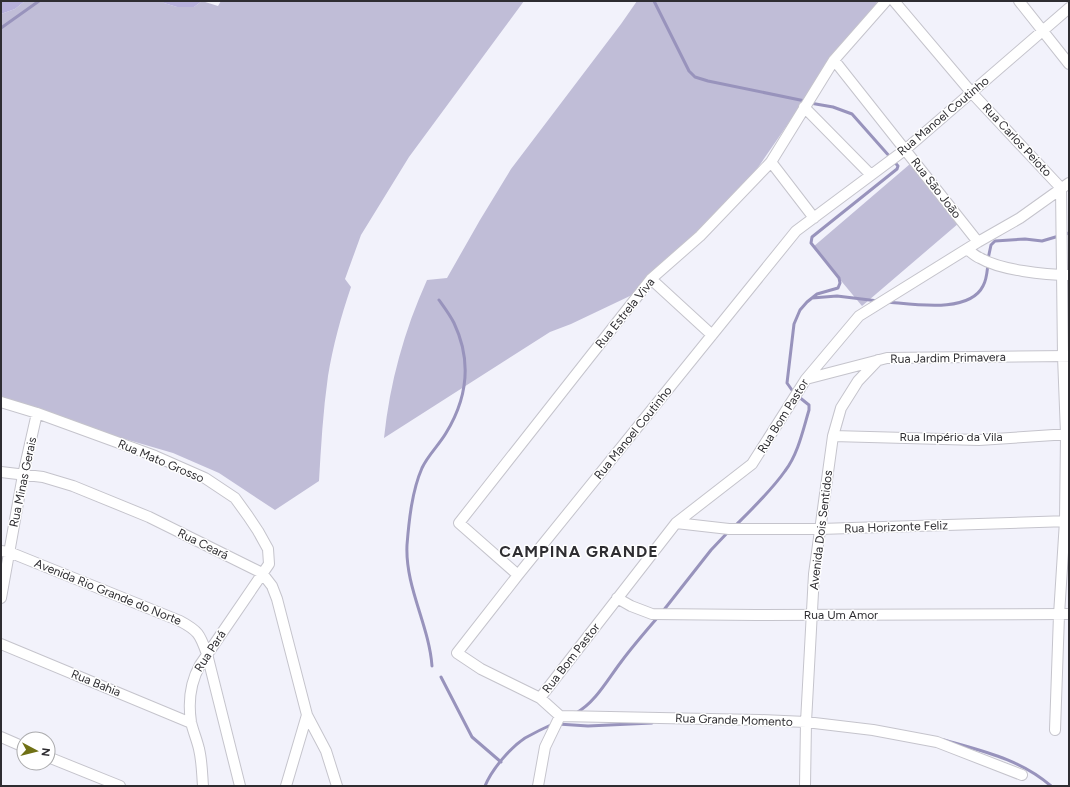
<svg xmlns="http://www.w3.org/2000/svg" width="1070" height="787" font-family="Figtree,sans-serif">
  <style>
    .green { fill: #c0bdd7 }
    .forest { fill: #b7b1dc }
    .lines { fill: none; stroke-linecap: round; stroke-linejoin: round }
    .stream { stroke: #9893bc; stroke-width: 3 }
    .minor-casing { stroke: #c5c4cc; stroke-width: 12 }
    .minor { stroke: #fff; stroke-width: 10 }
    .labels { text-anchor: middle; stroke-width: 3; stroke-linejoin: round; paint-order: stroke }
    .street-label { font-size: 12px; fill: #2e2d31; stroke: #fff }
    .district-label { font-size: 16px; font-weight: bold; letter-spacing: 1px; fill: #2e2d31; stroke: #fff }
  </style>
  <rect width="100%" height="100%" fill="#f2f2fb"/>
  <path class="green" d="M25,1H164V3L177,7H194L202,1L218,6L221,1H524L409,157L361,235L345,279L351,287C341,316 333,346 328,376C323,411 321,446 319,481L275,510L219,473L173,453L1,403V14L15,9Z
    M637,1H878L828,66L750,179L632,295L571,324L550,332L384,438C390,382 404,331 427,280L447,278L480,220L511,169L621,24Z
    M910,164L959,223L862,306L813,247Z"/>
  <path class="forest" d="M1,1H25L15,9L1,14Z
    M164,1H202L194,7H177L164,3Z"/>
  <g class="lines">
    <path class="stream" d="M654,1L689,71L695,77L708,81L805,101
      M1,28L39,1
      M988,259L991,245L995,241L1025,239L1042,241L1069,233
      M812,298L837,296L878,301
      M887,302C913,304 969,314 983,286C987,279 987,271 988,264
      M735,526C752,509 771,491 785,471C798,454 803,430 809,410V405L794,393L787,383L794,324L800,310L807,302L817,294L838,288L840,283L839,278L811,243L812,237L897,169L898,166L852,114L833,107L810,103
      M663,611L711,550L729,531
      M432,666C429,625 405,587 407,545C409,520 412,491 422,468C428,455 439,445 446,433C468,397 472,361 454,323C450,315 444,307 439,300
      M441,677L472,737L501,762
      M576,713C595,703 608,679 621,662C632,647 645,632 658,617
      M558,724L588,726L652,723
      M944,740C982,751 1020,759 1051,786
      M485,786C492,769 510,748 525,738C534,733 544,728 553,724"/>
    <g class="minor-casing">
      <path id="minor" d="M894,1L971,92L1061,188
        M1019,1L1069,64
        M834,60L978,242
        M804,107L871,175
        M771,162L814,218
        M967,249C971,252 975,256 980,258C1000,270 1045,275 1069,275
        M651,279L712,335
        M806,379L887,358L1069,356
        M1,402L37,413L155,456L205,478L235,498L248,516L258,531L268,549L269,564L200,665C190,683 188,702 191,722C193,731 197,740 199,749C202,761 202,774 203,786
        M833,436L979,440L1069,434
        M1,472L43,477L73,486L149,517L262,573L272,586L277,599L307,715L326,751L337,786
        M676,523L729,529H820L1069,521
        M1,551L9,552L180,621C199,631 200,635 207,654L240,786
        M518,575L459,523L651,279L700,236L771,162L834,60L886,1
        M1,598L23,475L37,413
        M617,598L631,606L652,614L756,615L1069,614
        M1,644L191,723
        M540,698L676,523L752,464L806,379L859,316L978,242L1020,218L1069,183
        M1055,730L1059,615L1065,521L1066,434L1063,356L1061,188
        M1,737L24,747
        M48,757L120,786
        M1022,775L937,742L873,730L806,722L759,720L560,716L540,698L481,669L457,653L518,575L796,231L906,149L1069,8
        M286,786L307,715
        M538,786L545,747L560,716
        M805,786L806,722L814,574L833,436L841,408L858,381L878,360"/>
    </g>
    <use href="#minor" class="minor"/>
  </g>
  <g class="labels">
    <g class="street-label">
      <text transform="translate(943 116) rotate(-40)" y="4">Rua Manoel Coutinho</text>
      <text transform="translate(1017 140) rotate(47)" y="4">Rua Carlos Peioto</text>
      <text transform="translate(936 188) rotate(52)" y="4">Rua São João</text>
      <text transform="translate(625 313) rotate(-51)" y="4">Rua Estrela Viva</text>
      <text transform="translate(948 358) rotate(-1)" y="4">Rua Jardim Primavera</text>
      <text transform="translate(783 416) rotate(-58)" y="4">Rua Bom Pastor</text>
      <text transform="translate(633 433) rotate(-51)" y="4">Rua Manoel Coutinho</text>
      <text x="951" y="441">Rua Império da Vila</text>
      <text transform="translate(161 461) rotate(23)" y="4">Rua Mato Grosso</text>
      <text transform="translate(23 482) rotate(-78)" y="4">Rua Minas Gerais</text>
      <text transform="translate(896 527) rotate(-2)" y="4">Rua Horizonte Feliz</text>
      <text transform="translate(821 530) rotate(-83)" y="4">Avenida Dois Sentidos</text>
      <text transform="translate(203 544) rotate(26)" y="4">Rua Ceará</text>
      <text transform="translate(108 592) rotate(22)" y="4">Avenida Rio Grande do Norte</text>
      <text x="841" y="619">Rua Um Amor</text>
      <text transform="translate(210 651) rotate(-57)" y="4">Rua Pará</text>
      <text transform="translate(571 658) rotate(-52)" y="4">Rua Bom Pastor</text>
      <text transform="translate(96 683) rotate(22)" y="4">Rua Bahia</text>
      <text transform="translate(734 720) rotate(2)" y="4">Rua Grande Momento</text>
    </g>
    <g class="district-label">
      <text x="579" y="557">CAMPINA GRANDE</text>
    </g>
  </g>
  <rect width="1070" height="787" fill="none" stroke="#2e2d31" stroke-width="4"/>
  <g transform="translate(36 751) rotate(97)"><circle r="19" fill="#ffffff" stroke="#ababad"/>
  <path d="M0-3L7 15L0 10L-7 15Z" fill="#707115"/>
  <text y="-6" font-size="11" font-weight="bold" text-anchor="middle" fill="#2e2d31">N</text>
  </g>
</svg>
